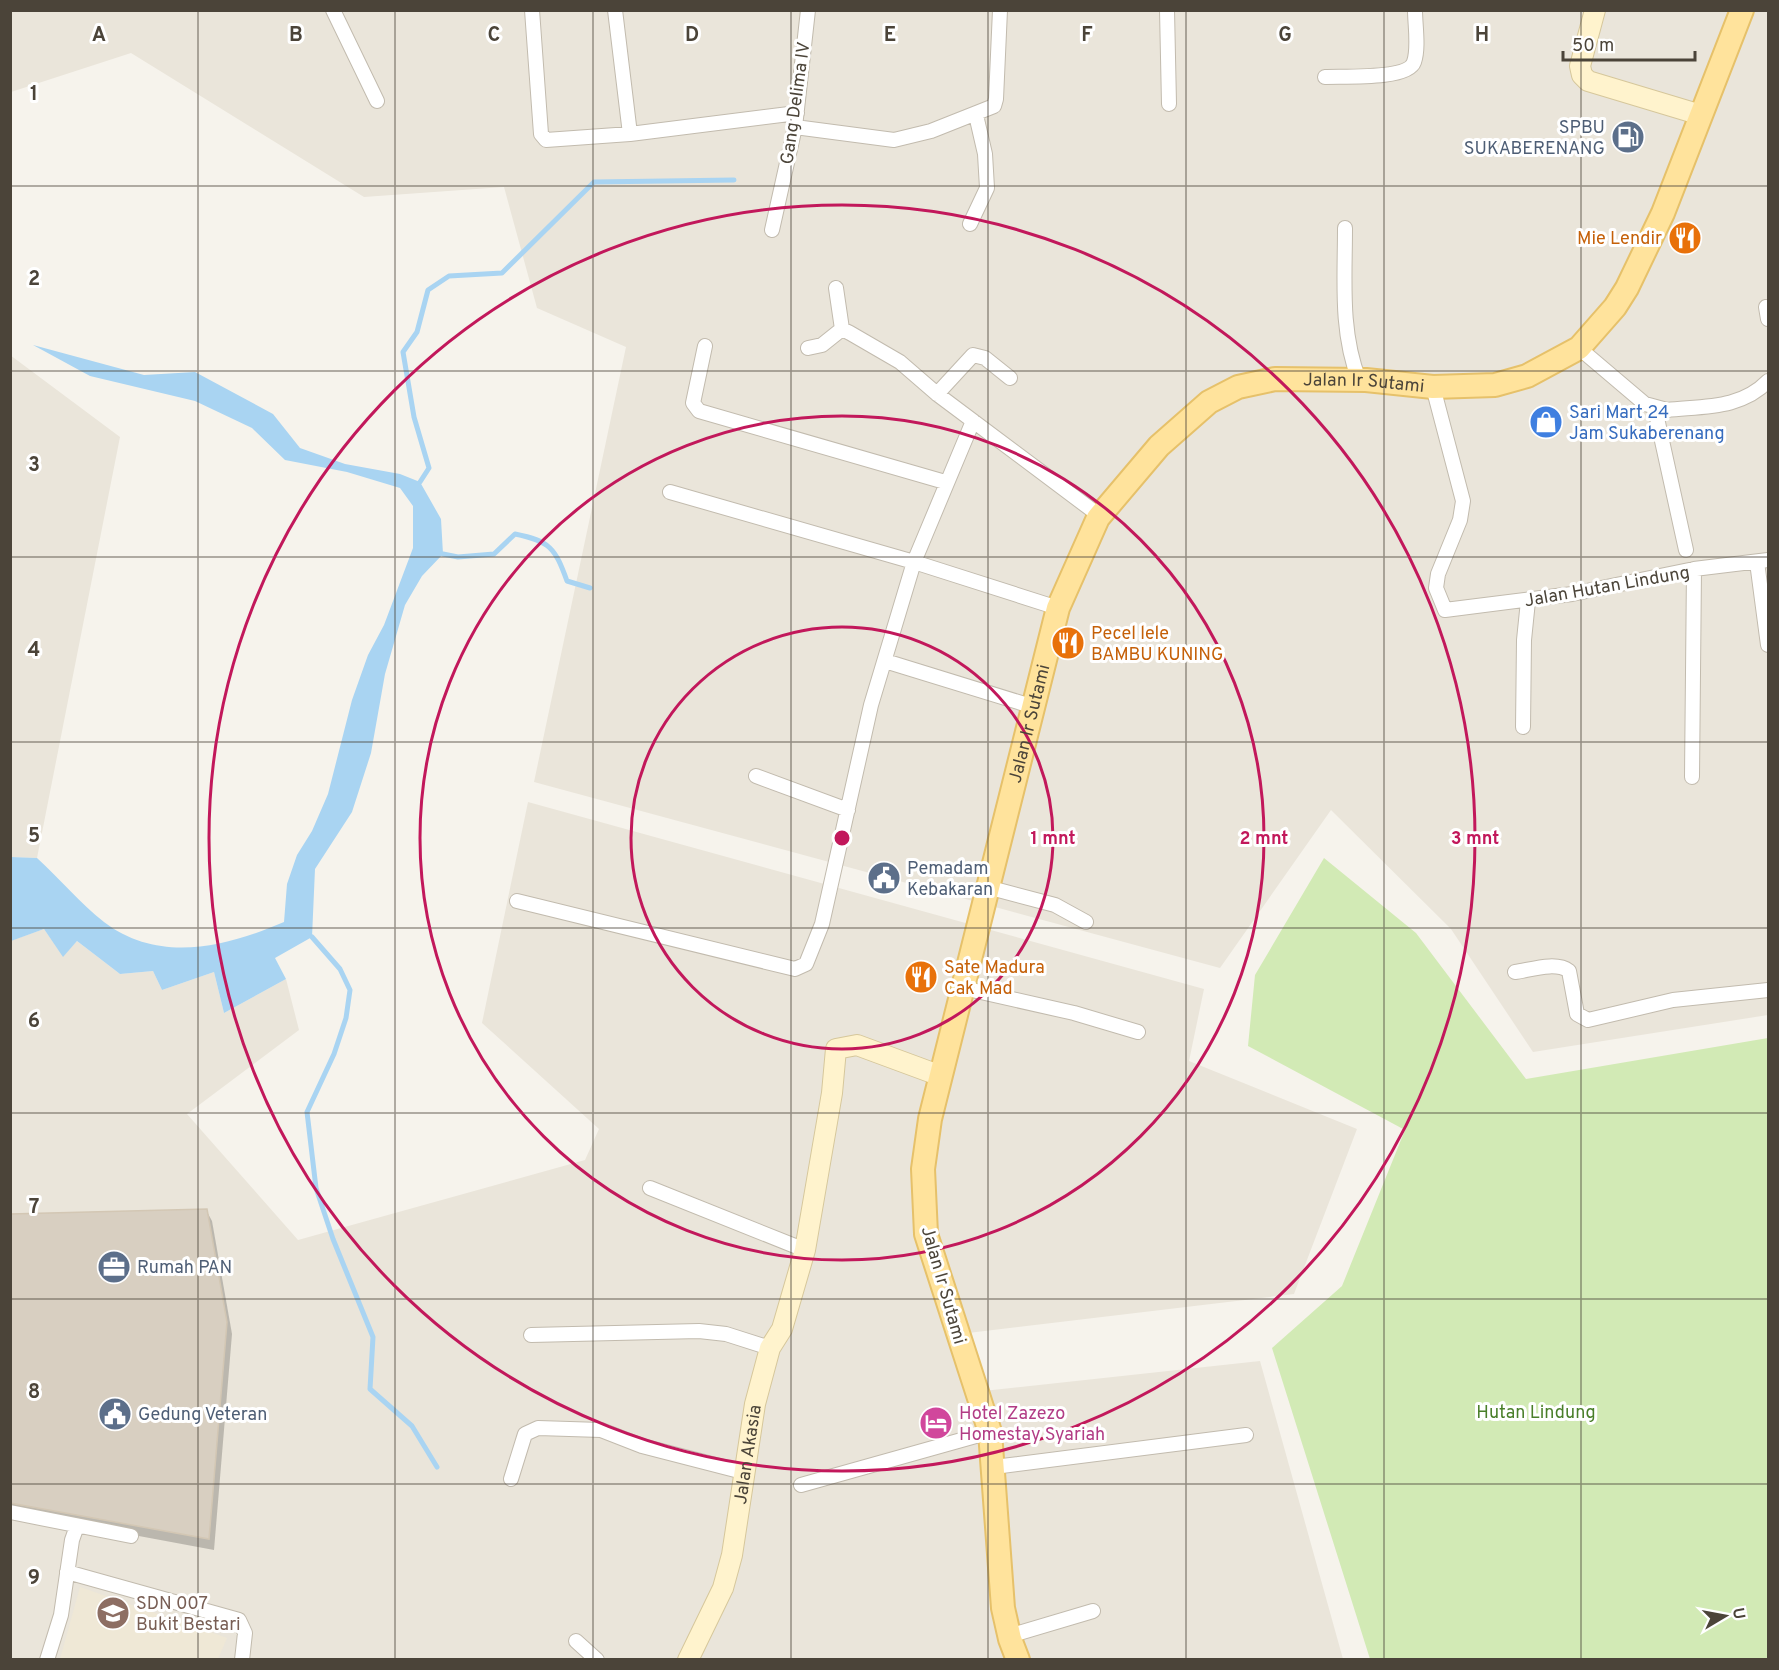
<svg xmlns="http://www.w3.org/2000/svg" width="1779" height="1670" font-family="Overpass,sans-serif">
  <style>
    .residential { fill: #eae5da }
    .education { fill: #efe8d6 }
    .green { fill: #d2eab5 }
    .water { fill: #a9d4f2 }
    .shadow { fill: #0003 }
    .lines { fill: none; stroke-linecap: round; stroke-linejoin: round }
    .stream { stroke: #a9d4f2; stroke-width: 5 }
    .building { fill: #d8cfc1; stroke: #d3c7b4; stroke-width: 1.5 }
    .street-casing { stroke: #c2bbae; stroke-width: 16 }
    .secondary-casing { stroke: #d6c79b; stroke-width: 22 }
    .primary-casing { stroke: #e6c16a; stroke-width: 26 }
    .street { stroke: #fff; stroke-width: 14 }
    .secondary { stroke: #fff3cd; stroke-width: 20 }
    .primary { stroke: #ffe39c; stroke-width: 22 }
    .grid { fill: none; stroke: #4b4439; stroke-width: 1.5; stroke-opacity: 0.55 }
    .ring { fill: none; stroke: #c2185b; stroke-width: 3 }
    .labels { text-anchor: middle; stroke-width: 6; stroke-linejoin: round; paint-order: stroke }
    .street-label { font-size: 18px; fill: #4b4439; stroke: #fff }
    .service-label { font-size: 18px; fill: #4e5e75; stroke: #fff; text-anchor: start }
    .food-label { font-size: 18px; fill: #c56008; stroke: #fff; text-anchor: start }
    .shop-label { font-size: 18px; fill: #366cbe; stroke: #fff; text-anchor: start }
    .park-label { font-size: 18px; fill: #4a7f2a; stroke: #fff }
    .hotel-label { font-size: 18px; fill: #b23c85; stroke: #fff; text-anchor: start }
    .education-label { font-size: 18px; fill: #785e54; stroke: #fff; text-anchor: start }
    .grid-label { font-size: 20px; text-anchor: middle; font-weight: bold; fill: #4b4439; stroke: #fff; stroke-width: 6; stroke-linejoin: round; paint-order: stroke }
    .centre { fill: #c2185b; stroke: #fff; stroke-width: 3 }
    .ring-label { font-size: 18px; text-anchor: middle; font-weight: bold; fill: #c2185b; stroke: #fff; stroke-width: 6; stroke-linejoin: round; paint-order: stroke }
  </style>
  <rect width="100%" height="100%" fill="#f6f3ec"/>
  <path class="residential" d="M11,10L1768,11V1015L1533,1052L1451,929L1331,810L1220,968L534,782L626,347L537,308L504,187L364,197L131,53L11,92Z
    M10,355L120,437L37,858L11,857Z
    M528,802L1204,989L1189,1061L1357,1129L1294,1294L968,1333L983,1391L1260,1361L1343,1659H11L10,941L44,929L63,956L77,941L120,974L153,971L162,990L214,972L224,1013L286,979L299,1030L187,1114L298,1240L585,1160L599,1129L482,1023Z"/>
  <path class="education" d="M80,1587L227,1638L218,1659H60Z"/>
  <path class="green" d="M1324,858L1416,933L1526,1079L1768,1038V1659H1370L1272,1348L1342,1286L1405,1130L1248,1046L1255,975Z"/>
  <path class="water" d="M33,345L144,375L195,372L273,414L300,448L345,464L400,474L420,482L441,519L443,554L422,576L405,605L385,674L371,753L352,812L315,869L312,937L275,958L286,979L224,1013L214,972L162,990L153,971L120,974L77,941L63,957L44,929L11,941V857L37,858C60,879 80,903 104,922C159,964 226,947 284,922L287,884L297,855L312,831L328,794L352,700L368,655L384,625L413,548V506L400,488L347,472L285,460L252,428L195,401L90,376Z"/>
  <path class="shadow" d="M206,1210L212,1221L232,1334L214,1550L10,1512V1215Z"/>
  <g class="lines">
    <path class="stream" d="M420,482L429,468L414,417L403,352L417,332L428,290L449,276L502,273L594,182L734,180
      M443,554L458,557L494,554L515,534C550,541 555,548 567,581L590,588
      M312,937L340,969L350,990L346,1018L334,1054L307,1112L316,1188L333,1239L373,1337L370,1389L412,1426L437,1467"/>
  </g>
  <path class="building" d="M207,1209L227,1322L209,1539L10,1503V1214Z"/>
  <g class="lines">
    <g class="street-casing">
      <path id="street" d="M333,10L377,101
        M532,10L541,134L546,140L630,134L797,113
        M615,10L630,134
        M1167,10L1169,104
        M1325,77C1342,76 1408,80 1414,62C1419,48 1415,25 1415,10
        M795,127L894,140L931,131L994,106L996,99L1000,10
        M970,224L987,188L985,154L976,115
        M1345,228C1345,280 1340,331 1359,380
        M772,230L795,127L808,10
        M836,288L842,329
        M1766,307L1768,319
        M705,346L693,403L699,411L945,482
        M808,348L822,345L842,329L850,333L900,362L937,394L1100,516
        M1579,348L1645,404L1667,410C1704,406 1741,409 1768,381
        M1433,387L1463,501L1460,520L1438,574L1436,588L1445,610L1572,594L1694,569L1768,560
        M937,394L973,355L985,358L1010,378
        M1655,409L1686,550
        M670,492L914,562L1058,608
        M1757,562L1768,645
        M885,661L1031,706
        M1523,727L1524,640L1528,601
        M756,776L848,810
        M1692,777L1694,569
        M987,887L1055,905L1086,922
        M517,901L795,969L806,964L822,924L871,705L914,562L973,421
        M1515,972C1530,970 1556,961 1569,971L1577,1014L1588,1020L1673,1000L1768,990
        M963,988L1074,1013L1138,1032
        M650,1188L805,1250
        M531,1335L699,1331L726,1334L770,1348
        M994,1467L1246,1435
        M511,1479L525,1434L538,1428L601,1430L642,1446L743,1472
        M801,1485L990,1432
        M10,1512L131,1536
        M67,1572L239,1620L245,1633L242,1660
        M1009,1636L1093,1611
        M576,1641L597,1660
        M47,1660L61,1615L72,1540L77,1526"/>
    </g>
    <g class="secondary-casing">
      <g id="secondary">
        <path d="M1595,10L1580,66L1582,75L1588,81L1701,115"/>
        <path id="s1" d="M688,1660L723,1588L732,1555L755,1404L770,1348L782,1329L805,1250L832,1093L836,1049L857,1045L941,1076"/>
      </g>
    </g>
    <g class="primary-casing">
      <g id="primary">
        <path id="s2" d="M1018,1660L1010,1639L1003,1608L990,1432L926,1234L923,1169L930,1119L1058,608L1098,518L1159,446L1209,402L1238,387L1275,379L1366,380L1433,387L1495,385L1527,376L1579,348L1615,307L1627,288L1663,213L1742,10"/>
      </g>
    </g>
    <use href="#street" class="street"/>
    <use href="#secondary" class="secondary"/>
    <use href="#primary" class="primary"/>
  </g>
  <path class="grid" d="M198,10V1660M395,10V1660M593,10V1660M791,10V1660M988,10V1660M1186,10V1660M1384,10V1660M1581,10V1660M10,186H1768M10,371H1768M10,557H1768M10,742H1768M10,928H1768M10,1113H1768M10,1299H1768M10,1484H1768"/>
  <g class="ring">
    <circle cx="842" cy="838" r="211"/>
    <circle cx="842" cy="838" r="422"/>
    <circle cx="842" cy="838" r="633"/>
  </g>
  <defs>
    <g id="fuel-disc" transform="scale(1.725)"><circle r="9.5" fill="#5c6f8a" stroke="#fff"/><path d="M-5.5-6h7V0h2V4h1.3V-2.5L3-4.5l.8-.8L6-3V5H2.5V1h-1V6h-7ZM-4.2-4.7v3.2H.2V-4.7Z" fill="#fff"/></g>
    <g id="restaurant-disc" transform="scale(1.725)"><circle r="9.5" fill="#e8710a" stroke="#fff"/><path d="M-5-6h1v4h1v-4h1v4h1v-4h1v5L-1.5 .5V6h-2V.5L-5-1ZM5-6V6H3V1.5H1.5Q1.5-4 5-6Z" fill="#fff"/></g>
    <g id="shop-disc" transform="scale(1.725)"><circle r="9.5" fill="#3f7fe0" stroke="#fff"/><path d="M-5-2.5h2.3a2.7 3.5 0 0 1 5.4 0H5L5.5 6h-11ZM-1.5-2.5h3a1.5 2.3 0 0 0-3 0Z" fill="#fff"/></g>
    <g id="civic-disc" transform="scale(1.725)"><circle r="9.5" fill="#5c6f8a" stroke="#fff"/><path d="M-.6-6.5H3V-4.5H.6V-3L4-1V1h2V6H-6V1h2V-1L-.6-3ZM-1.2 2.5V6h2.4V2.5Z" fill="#fff"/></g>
    <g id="office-disc" transform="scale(1.725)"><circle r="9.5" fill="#5c6f8a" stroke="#fff"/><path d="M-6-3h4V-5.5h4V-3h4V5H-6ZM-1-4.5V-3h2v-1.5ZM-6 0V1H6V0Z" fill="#fff"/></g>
    <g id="hotel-disc" transform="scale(1.725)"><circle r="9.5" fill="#d1479c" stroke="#fff"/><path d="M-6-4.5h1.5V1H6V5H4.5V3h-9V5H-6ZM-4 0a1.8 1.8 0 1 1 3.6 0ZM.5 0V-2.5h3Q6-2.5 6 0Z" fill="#fff"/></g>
    <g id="school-disc" transform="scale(1.725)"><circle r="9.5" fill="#8d6e63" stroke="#fff"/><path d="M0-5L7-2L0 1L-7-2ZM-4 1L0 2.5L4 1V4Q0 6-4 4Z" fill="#fff"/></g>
  </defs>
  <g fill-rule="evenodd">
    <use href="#fuel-disc" x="1628" y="137"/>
    <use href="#restaurant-disc" x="1685" y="238"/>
    <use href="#shop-disc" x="1546" y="422"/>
    <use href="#restaurant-disc" x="1068" y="643"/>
    <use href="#civic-disc" x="884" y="878"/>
    <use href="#restaurant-disc" x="921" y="977"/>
    <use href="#office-disc" x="114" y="1267"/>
    <use href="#civic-disc" x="115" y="1414"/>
    <use href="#hotel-disc" x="936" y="1423"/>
    <use href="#school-disc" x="113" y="1613"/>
  </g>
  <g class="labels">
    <g class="street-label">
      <text transform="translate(795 103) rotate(-82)" y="6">Gang Delima IV</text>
      <text dy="6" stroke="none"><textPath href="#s2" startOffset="1500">Jalan Ir Sutami</textPath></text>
      <text transform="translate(1607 586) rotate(-10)" y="6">Jalan Hutan Lindung</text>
      <text dy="6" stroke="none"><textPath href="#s2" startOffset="962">Jalan Ir Sutami</textPath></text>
      <text transform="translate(944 1285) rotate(74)" y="6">Jalan Ir Sutami</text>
      <text dy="6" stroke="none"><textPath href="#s1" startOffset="216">Jalan Akasia</textPath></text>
    </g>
    <g class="service-label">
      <text x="1605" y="133" text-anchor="end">SPBU<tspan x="1605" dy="21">SUKABERENANG</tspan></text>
      <text x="907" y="874">Pemadam<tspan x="907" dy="21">Kebakaran</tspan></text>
      <text x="137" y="1273">Rumah PAN</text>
      <text x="138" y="1420">Gedung Veteran</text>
    </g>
    <g class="food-label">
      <text x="1662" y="244" text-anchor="end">Mie Lendir</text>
      <text x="1091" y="639">Pecel lele<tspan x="1091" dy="21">BAMBU KUNING</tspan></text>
      <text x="944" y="973">Sate Madura<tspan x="944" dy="21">Cak Mad</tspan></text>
    </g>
    <g class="shop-label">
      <text x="1569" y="418">Sari Mart 24<tspan x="1569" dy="21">Jam Sukaberenang</tspan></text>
    </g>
    <g class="park-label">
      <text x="1536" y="1418">Hutan Lindung</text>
    </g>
    <g class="hotel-label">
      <text x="959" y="1419">Hotel Zazezo<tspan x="959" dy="21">Homestay Syariah</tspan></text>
    </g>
    <g class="education-label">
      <text x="136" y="1609">SDN 007<tspan x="136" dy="21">Bukit Bestari</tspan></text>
    </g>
  </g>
  <g class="grid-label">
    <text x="99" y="41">A</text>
    <text x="296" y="41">B</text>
    <text x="494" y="41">C</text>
    <text x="692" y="41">D</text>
    <text x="890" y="41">E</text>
    <text x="1087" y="41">F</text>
    <text x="1285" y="41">G</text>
    <text x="1482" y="41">H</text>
    <text x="34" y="100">1</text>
    <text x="34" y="285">2</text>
    <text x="34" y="471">3</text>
    <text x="34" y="656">4</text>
    <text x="34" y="842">5</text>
    <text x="34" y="1027">6</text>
    <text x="34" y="1213">7</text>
    <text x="34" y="1398">8</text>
    <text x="34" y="1584">9</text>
  </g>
  <circle cx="842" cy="838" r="9" class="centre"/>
  <g class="ring-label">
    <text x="1053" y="844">1 mnt</text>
    <text x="1264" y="844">2 mnt</text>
    <text x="1475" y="844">3 mnt</text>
  </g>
  <rect width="1779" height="1670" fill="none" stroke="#4b4439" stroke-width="24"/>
  <g transform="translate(1725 1616) rotate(80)" stroke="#ffffff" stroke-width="4.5" paint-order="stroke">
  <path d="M0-4.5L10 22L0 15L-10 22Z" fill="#4b4439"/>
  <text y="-9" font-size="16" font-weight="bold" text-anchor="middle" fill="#4b4439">U</text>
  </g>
  <path d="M1563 51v9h132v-9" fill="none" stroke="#4b4439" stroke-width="3"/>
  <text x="1572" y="51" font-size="18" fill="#4b4439" stroke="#ffffff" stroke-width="4.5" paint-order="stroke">50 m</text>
</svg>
